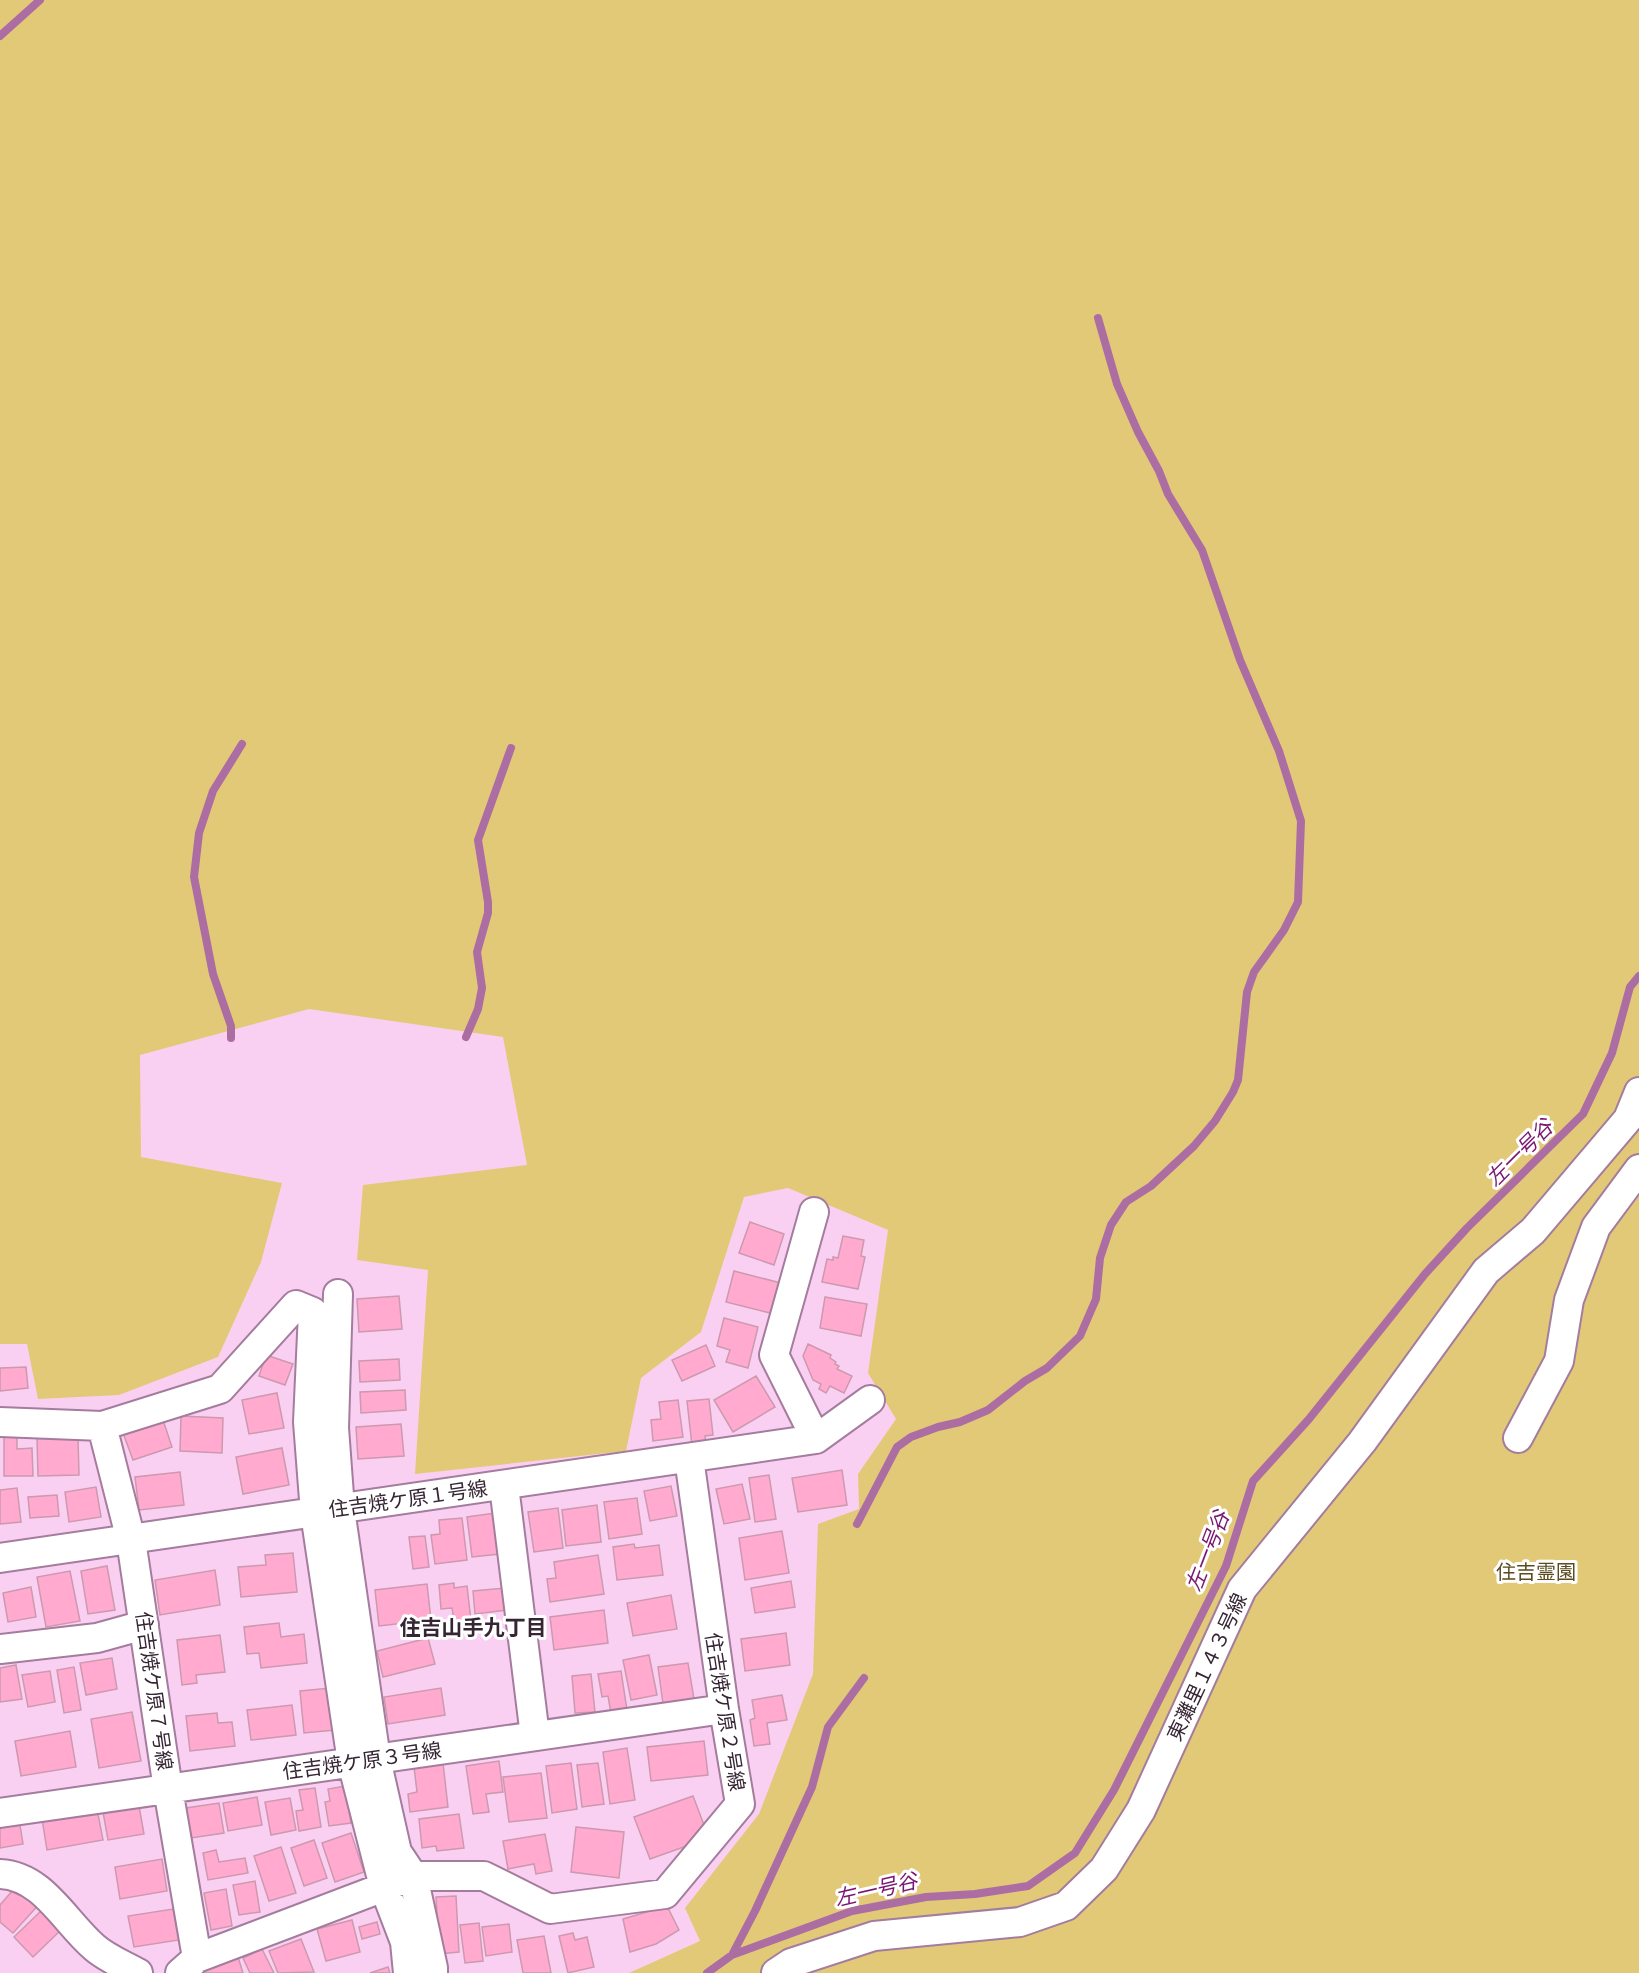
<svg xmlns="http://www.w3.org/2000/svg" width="1639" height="1973" font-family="Rubik,'Noto Sans JP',sans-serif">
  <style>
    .green { fill: #e2c978 }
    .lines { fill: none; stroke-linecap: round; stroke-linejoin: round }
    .stream { stroke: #ac6da3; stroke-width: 8 }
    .building { fill: #ffaace; stroke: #cc99ae; stroke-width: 1.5 }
    .minor-casing { stroke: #a47c9d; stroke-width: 32 }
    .minor { stroke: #fff; stroke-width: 28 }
    .labels { text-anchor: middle; stroke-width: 6; stroke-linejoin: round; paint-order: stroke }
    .street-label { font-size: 20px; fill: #362634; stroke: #fff }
    .park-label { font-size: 20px; fill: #5a4c1e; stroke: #fff }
    .water-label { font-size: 21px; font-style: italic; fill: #7a1671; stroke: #fff }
    .neighbourhood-label { font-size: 21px; font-weight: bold; fill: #362634; stroke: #fff }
  </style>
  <rect width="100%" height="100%" fill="#fad0f2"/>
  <path class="green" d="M0,0H1639V1973H629L700,1941L685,1908L759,1814L813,1674L818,1524L859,1509L858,1474L896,1419L868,1373L888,1230L788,1188L744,1197L701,1332L641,1378L626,1451L415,1474L428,1270L357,1260L363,1185L527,1165L503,1037L309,1009L140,1055L141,1157L282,1183L261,1262L218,1357L119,1395L38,1399L27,1344H0Z"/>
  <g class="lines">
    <path class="stream" d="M0,36L40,0
      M466,1037L478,1009L482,988L477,952L488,913V902L478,840L511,748
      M231,1038V1026L213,974L194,877L199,833L213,791L242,744
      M857,1524L897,1447L911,1437L938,1427L960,1422L988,1410L1025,1381L1047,1368L1080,1336L1096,1299L1100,1258L1111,1225L1126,1202L1151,1186L1194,1146L1215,1121L1233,1092L1238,1080L1247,992L1254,972L1284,930L1298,902L1301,821L1279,751L1240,660L1202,550L1168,494L1159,471L1138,432L1117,384L1098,318
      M732,1955L755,1911L812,1787L828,1727L864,1678
      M707,1973L732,1955L852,1911L926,1897L975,1894L1028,1886L1075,1853L1114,1790L1226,1566L1253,1481L1309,1419L1425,1274L1467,1228L1583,1114L1612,1053L1630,987L1639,976"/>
  </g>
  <path class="building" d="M750,1222L784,1234L774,1265L739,1253Z
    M843,1236L864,1240L861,1256L865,1257L858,1289L822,1282L827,1259L833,1260V1257L838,1258Z
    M734,1271L781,1283L774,1314L726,1302Z
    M399,1296L402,1329L359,1332L357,1299Z
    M825,1297L867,1304L861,1336L820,1328Z
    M724,1318L758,1327L748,1368L726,1362L730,1350L717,1346Z
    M808,1344L831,1355L830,1358L836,1362L835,1364L839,1366L837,1369L852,1376L844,1393L830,1386L826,1393L819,1389L821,1384L813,1380L803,1356Z
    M706,1345L715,1366L682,1381L672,1360Z
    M266,1355L293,1364L285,1385L259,1376Z
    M399,1359L400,1380L360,1382L359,1361Z
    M26,1367L28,1388L0,1391V1368Z
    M756,1376L775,1407L733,1432L714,1400Z
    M405,1390L406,1410L361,1413L360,1392Z
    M277,1393L284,1428L249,1434L242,1400Z
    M709,1399L713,1435L705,1436L706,1445L692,1446L687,1401Z
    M678,1400L683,1437L653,1441L651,1420L661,1419L659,1402Z
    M181,1416L223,1418L222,1453L180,1451Z
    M163,1420L172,1447L133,1460L123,1433Z
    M401,1424L404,1456L358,1459L356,1427Z
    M4,1435H17V1449L32,1448L33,1476H4Z
    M37,1437H78L79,1475L38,1476Z
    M282,1448L289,1485L243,1494L236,1457Z
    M842,1470L847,1505L798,1512L792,1478Z
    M180,1472L184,1505L139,1510L135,1477Z
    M769,1475L776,1519L755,1522L749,1478Z
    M742,1484L750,1519L724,1524L716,1489Z
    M671,1486L677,1516L650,1521L644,1491Z
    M96,1487L101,1517L69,1522L65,1492Z
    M17,1488L21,1522L0,1524V1490Z
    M57,1495L59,1516L30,1518L28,1497Z
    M637,1498L642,1534L609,1539L604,1502Z
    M597,1505L601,1542L566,1546L562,1510Z
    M558,1508L563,1548L534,1552L528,1512Z
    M495,1513L500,1554L472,1557L467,1517Z
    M462,1518L467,1560L435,1564L431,1535L440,1534L439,1520Z
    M782,1531L789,1573L745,1580L739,1538Z
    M425,1536L429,1567L413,1569L409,1537Z
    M634,1544L635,1548L659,1545L663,1575L617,1580L613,1547Z
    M293,1553L297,1592L241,1597L238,1567L266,1565L265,1555Z
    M598,1555L604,1594L550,1602L547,1579L556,1578L554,1562Z
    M107,1566L115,1610L88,1614L81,1571Z
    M215,1570L220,1605L160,1615L155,1580Z
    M70,1571L80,1621L46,1627L37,1577Z
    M791,1581L795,1607L755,1613L751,1588Z
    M454,1583V1588L467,1586L471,1620L454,1621L452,1608L441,1609L439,1585Z
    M427,1584L431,1620L379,1626L375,1590Z
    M31,1587L36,1617L8,1622L3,1593Z
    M505,1588L507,1610L475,1614L473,1591Z
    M671,1595L677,1629L633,1636L627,1603Z
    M604,1610L608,1643L554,1650L550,1617Z
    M431,1620L432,1627L414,1629V1622Z
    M279,1623L281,1637L304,1634L307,1663L261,1668L259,1653L247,1654L244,1627Z
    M786,1633L790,1665L745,1671L741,1639Z
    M220,1635L225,1672L196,1675L197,1683L182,1685L177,1640Z
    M428,1638L435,1664L383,1677L377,1651Z
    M649,1655L657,1695L631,1700L623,1660Z
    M112,1658L117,1689L86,1695L80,1663Z
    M688,1663L694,1699L663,1704L658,1667Z
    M16,1665L22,1699L0,1702V1668Z
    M74,1667L81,1710L64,1713L57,1670Z
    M50,1671L55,1702L28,1707L22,1675Z
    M621,1671L627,1710L611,1713L608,1696L602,1697L598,1674Z
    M591,1674L595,1712L575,1713L572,1676Z
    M331,1688L335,1730L304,1733L300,1691Z
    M441,1688L445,1715L388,1724L384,1697Z
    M782,1695L787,1720L767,1723L770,1744L754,1746L750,1720L755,1718L752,1700Z
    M292,1705L296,1735L251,1740L247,1710Z
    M132,1712L141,1761L99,1768L91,1719Z
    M217,1713L218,1723L232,1722L235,1746L190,1751L186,1716Z
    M70,1731L76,1767L21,1776L15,1741Z
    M704,1741L708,1775L651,1781L647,1747Z
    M627,1748L635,1800L610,1804L603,1752Z
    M499,1761L503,1792L486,1794L489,1812L473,1814L466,1766Z
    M443,1763L448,1807L410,1812L408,1794L417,1792L414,1767Z
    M571,1763L577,1809L552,1813L546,1766Z
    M598,1763L604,1804L582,1807L577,1765Z
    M541,1773L547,1818L509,1822L503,1777Z
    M345,1786L351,1823L329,1826L325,1802L330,1801L328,1789Z
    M315,1788L321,1827L299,1831L296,1811L303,1810L299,1790Z
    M693,1796L709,1838L650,1859L634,1817Z
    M257,1797L262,1825L228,1831L223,1803Z
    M290,1798L296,1830L271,1835L265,1802Z
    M219,1803L224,1833L191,1838L186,1808Z
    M139,1806L144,1834L108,1840L103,1812Z
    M97,1809L103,1840L47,1850L42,1819Z
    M459,1814L464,1848L437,1851L436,1846L422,1848L419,1819Z
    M19,1819L23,1844L0,1848V1822Z
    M576,1827L624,1832L619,1878L571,1872Z
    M351,1833L364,1872L335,1882L322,1843Z
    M545,1834L552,1871L536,1874L534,1864L508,1869L503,1841Z
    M314,1840L327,1878L304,1886L291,1848Z
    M281,1847L296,1893L269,1901L254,1856Z
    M216,1850L219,1862L245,1858L248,1873L208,1880L203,1853Z
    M162,1859L167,1891L120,1899L115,1867Z
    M255,1881L260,1912L239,1915L233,1885Z
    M20,1882L42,1901L13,1933L0,1922V1905Z
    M226,1889L232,1926L211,1930L204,1893Z
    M456,1896L459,1952L439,1954L436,1897Z
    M667,1906L679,1930L656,1944L630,1952L623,1919Z
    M45,1907L64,1927L33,1957L14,1937Z
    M173,1909L179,1940L134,1947L128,1916Z
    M352,1920L360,1952L326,1961L317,1929Z
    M377,1922L380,1934L362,1939L359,1927Z
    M479,1923L483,1961L465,1963L460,1925Z
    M509,1924L512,1952L486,1956L482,1927Z
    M573,1933L575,1940L587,1937L594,1967L568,1973L559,1936Z
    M544,1936L551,1973H523L517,1940Z
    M301,1939L314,1972L278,1973L269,1951Z
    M262,1949L274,1973H250L243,1958Z
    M238,1957L243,1973H200L199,1968Z
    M388,1967L390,1973H370Z"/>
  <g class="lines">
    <g class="minor-casing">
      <path id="minor" d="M814,1212L774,1355L816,1439
        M338,1294L334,1428L340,1509L376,1759L397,1852L413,1876L433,1968V1973
        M0,1422L102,1426L220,1389L296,1305L313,1312L308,1422L315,1513L352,1762L384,1887L405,1942L408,1973
        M102,1426L131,1540L168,1789L197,1958
        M1518,1438L1559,1361L1569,1300L1596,1227L1639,1169
        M504,1486L535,1736
        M0,1558L816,1439L870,1400
        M0,1649L97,1638L144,1625
        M0,1813L724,1709
        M0,1874C43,1876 64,1921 94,1947C106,1958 124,1965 138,1973
        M180,1973L197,1958L413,1876H484L550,1909L665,1894L740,1804L724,1709L689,1458
        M776,1973L791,1963L874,1936L1020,1922L1066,1906L1104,1869L1141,1810L1242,1589L1362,1442L1486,1271L1533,1231L1628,1119L1639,1092"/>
    </g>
    <use href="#minor" class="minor"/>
  </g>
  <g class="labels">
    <g class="street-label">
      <text transform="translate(408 1499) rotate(-8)" y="7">住吉焼ケ原１号線</text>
      <text transform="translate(1207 1667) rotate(-65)" y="7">東灘里１４３号線</text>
      <text transform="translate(154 1691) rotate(82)" y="7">住吉焼ケ原７号線</text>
      <text transform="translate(725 1712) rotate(81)" y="7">住吉焼ケ原２号線</text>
      <text transform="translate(362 1761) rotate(-8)" y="7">住吉焼ケ原３号線</text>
    </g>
    <g class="park-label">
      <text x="1536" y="1579">住吉霊園</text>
    </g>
    <g class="water-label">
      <text transform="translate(1520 1153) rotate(-45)" y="7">左一号谷</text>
      <text transform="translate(1208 1551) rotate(-69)" y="7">左一号谷</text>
      <text transform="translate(876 1890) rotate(-13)" y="7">左一号谷</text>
    </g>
    <g class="neighbourhood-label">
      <text x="473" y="1635">住吉山手九丁目</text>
    </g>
  </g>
</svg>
